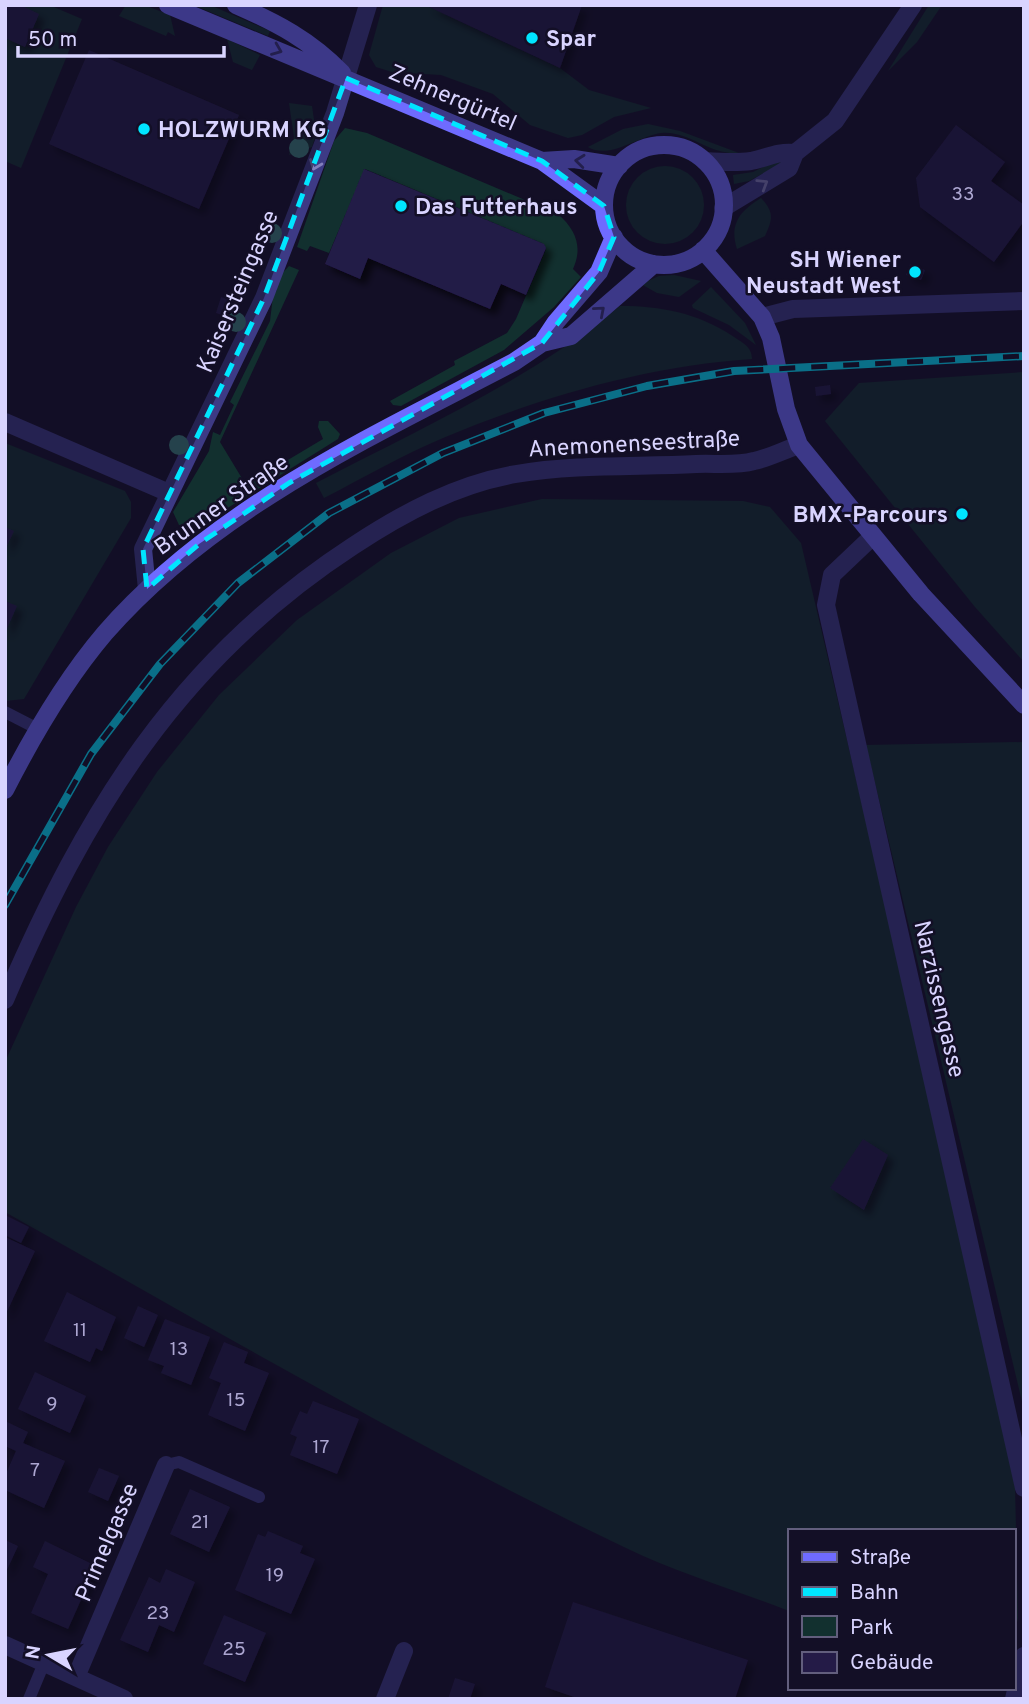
<svg xmlns="http://www.w3.org/2000/svg" width="1029" height="1704" font-family="Overpass,sans-serif">
  <style>
    .green { fill: #12302f }
    .building { fill: #241b47; filter: url(#shadow) }
    .lines { fill: none; stroke-linecap: round; stroke-linejoin: round }
    .lane { stroke: #3d3a85; stroke-width: 12 }
    .street { stroke: #3d3a85; stroke-width: 18 }
    .secondary { stroke: #6f6bff; stroke-width: 18 }
    .rail-casing { stroke: #00e5ff; stroke-width: 8 }
    .rail { stroke: #130f26; stroke-width: 5; stroke-dasharray: 16; stroke-linecap: butt }
    .tree { fill: #3d827b }
    .oneway { stroke: #38347d }
    .oneway2 { stroke: #837fbc }
    .marked { fill: none; stroke: #00e5ff; stroke-width: 5; stroke-dasharray: 14 9; stroke-linejoin: round }
    .poi-dot { fill: #00e5ff; stroke: #130f26; stroke-width: 2.5 }
    .labels { text-anchor: middle; stroke-width: 5; stroke-linejoin: round; paint-order: stroke }
    .number-label { font-size: 19px; fill: #aca6d1 }
    .poi-label { font-size: 23px; font-weight: bold; fill: #d9d4ff; stroke: #130f26; text-anchor: start }
    .street-label { font-size: 23px; fill: #d9d4ff; stroke: #130f26 }
  </style>
  <defs>
    <filter id="shadow"><feDropShadow dx="6" dy="6" stdDeviation="3.5" flood-color="#0009"/></filter>
  </defs>
  <rect width="100%" height="100%" fill="#130f26"/>
  <path class="green" d="M5,5H49L82,19L21,168L5,161Z
    M126,5H144L170,15L175,36L168,32L166,36L119,16Z
    M193,5H210L270,31L268,36Z
    M383,5H425L560,68L589,90L651,108L614,117L582,135L568,138L530,125L493,94L441,75L392,72L376,67L369,55Z
    M929,5H942L917,42L888,71Z
    M227,39L260,55L252,70L233,62Z
    M289,103L312,106L316,134L312,147L289,155L294,137Z
    M648,124L680,131L739,153C710,156 689,130 661,133C639,136 609,160 588,147L623,129Z
    M345,128L367,133L558,214C576,230 583,247 573,269L581,277L554,307L504,350L401,406L393,405L390,401L455,365L454,361L507,333L516,319L546,249L544,244L365,169L329,253L310,246L307,251L297,247L334,141Z
    M785,156L787,161L749,181L734,184L733,175L753,172Z
    M626 205a39 39 0 1 1 78 0a39 39 0 1 1-78 0Z
    M761,198C774,212 773,219 765,236L737,249C729,224 740,211 761,198Z
    M289,266L299,270L220,442L246,485L323,439L318,427L319,421H328L340,434L338,439L202,524L179,525L173,512L209,451L213,432L220,435L234,405L230,402L270,321L273,296L277,290L274,282Z
    M674,275L701,281L679,297L657,293L641,284L659,276Z
    M711,287L745,323L756,345L729,325L693,308L692,305Z
    M620,306C661,306 697,313 731,335C741,342 752,346 752,359C646,366 541,397 443,438C402,455 363,478 324,498L316,483C420,429 529,380 620,306Z
    M1024,372V662L975,607L825,421L859,383Z
    M5,443L125,491L131,502V518L24,699L5,701Z
    M542,499L743,501L770,507L801,543L936,1121L1015,1487L1018,1618L1013,1641V1531H789V1611C735,1590 678,1573 626,1548C414,1447 210,1327 5,1212V1062L76,907L108,847L157,772L219,695L297,620L391,553L459,518Z
    M1024,742V1410L866,745Z"/>
  <path class="building" d="M5,5H20L39,14L25,47L5,38Z
    M425,5H582L560,68Z
    M89,50L239,115L199,209L49,144Z
    M956,125L1005,162L991,181L1024,205V221L994,262L920,207L916,178Z
    M364,169L544,244L546,248L526,295L501,284L490,309L368,258L360,279L325,264Z
    M910,264L925,270L921,280L906,275Z
    M221,297L231,300L225,316L216,313Z
    M830,385L831,394L816,396L815,387Z
    M5,527L14,531L5,550Z
    M5,601L17,606L5,633Z
    M863,1139L888,1155L864,1210L830,1188Z
    M5,1215L29,1227L21,1243L5,1235Z
    M5,1237L35,1251L5,1316Z
    M67,1292L116,1317L102,1351L96,1348L90,1362L44,1341Z
    M138,1306L158,1315L144,1347L124,1338Z
    M165,1319L210,1337L191,1385L161,1373L164,1366L148,1360Z
    M224,1342L248,1352L244,1363L269,1373L245,1431L208,1415L221,1383L209,1378Z
    M35,1372L86,1396L70,1433L18,1409Z
    M313,1401L359,1419L337,1474L290,1455L297,1437L290,1434L300,1411L307,1414Z
    M5,1421L28,1432L23,1443L65,1461L44,1508L5,1490V1476L16,1451L5,1446Z
    M99,1468L119,1476L108,1501L88,1492Z
    M190,1489L230,1507L209,1552L170,1534Z
    M268,1531L303,1546L300,1553L315,1559L291,1614L235,1590L258,1534L265,1537Z
    M5,1540L18,1546L5,1574Z
    M45,1541L96,1566L68,1629L31,1613L48,1574L33,1567Z
    M166,1569L195,1582L174,1632L159,1625L148,1652L120,1640L149,1577L160,1583Z
    M573,1602L748,1660L735,1699H580L545,1687Z
    M224,1615L266,1633L245,1682L203,1664Z
    M455,1678L475,1684L470,1699H448Z"/>
  <g class="lines">
    <path class="lane" d="M5,712L38,729
      M166,1465L179,1462L259,1497
      M29,1699L44,1663"/>
    <path class="street" d="M705,161C720,162 736,163 751,161C767,158 777,151 795,153
      M723,208L789,168L795,153L835,121L913,5
      M762,317L793,309L1024,301
      M5,422L169,493
      M872,537L832,575L826,605L1024,1488
      M147,589L143,549L264,298L335,113L368,5
      M5,1000C86,811 178,660 353,546C403,513 457,484 516,474C575,464 637,467 696,464C714,463 736,466 754,461C769,458 784,450 799,445
      M5,1645L124,1699
      M76,1677L166,1465
      M385,1699L404,1651
      M1014,1699L1024,1656"/>
    <path class="secondary" d="M168,5L542,161L604,206
      M236,5C277,23 310,40 342,73
      M604 205a60 60 0 1 1 120 0a60 60 0 1 1-120 0Z
      M542,161L574,159L619,166
      M703,250L762,317L771,338L786,409L799,445L921,594L1024,705
      M542,343L556,322L599,272L614,237
      M5,790C33,735 65,680 105,633C214,508 369,438 514,362L542,343L571,336L654,264"/>
    <g class="rail-casing">
      <path id="rail" d="M5,905L91,754L160,664L238,583L329,513L443,453L544,413L647,386L734,371L1024,356"/>
    </g>
    <use href="#rail" class="rail"/>
  </g>
  <g class="tree">
    <circle cx="299" cy="148" r="10"/>
    <circle cx="272" cy="233" r="10"/>
    <circle cx="236" cy="322" r="10"/>
    <circle cx="179" cy="445" r="10"/>
  </g>
  <defs><path id="oneway-chevron" d="M-2-3.5L2.5 0L-2 3.5" fill="none" stroke-width="1.6" stroke-linecap="round" stroke-linejoin="round" transform="scale(1.75)"/></defs>
  <g class="oneway">
    <use href="#oneway-chevron" transform="translate(277 50) rotate(22)"/>
    <use href="#oneway-chevron" transform="translate(580 161) rotate(-174)"/>
    <use href="#oneway-chevron" transform="translate(600 311) rotate(-41)"/>
  </g>
  <g class="oneway2">
    <use href="#oneway-chevron" transform="translate(315 165) rotate(111)"/>
    <use href="#oneway-chevron" transform="translate(763 184) rotate(-32)"/>
  </g>
  <path d="M0 0H1029V1704H0ZM346,78L542,161L604,206L614,237L599,272L542,343L289,483L199,544L147,589L143,549L264,298Z" fill="#130f26" fill-opacity=".55" fill-rule="evenodd"/>
  <path class="marked" d="M346,78L542,161L604,206L614,237L599,272L542,343L289,483L199,544L147,589L143,549L264,298Z"/>
  <g class="poi-dot">
    <circle cx="532" cy="38" r="7"/>
    <circle cx="144" cy="129" r="7"/>
    <circle cx="401" cy="206" r="7"/>
    <circle cx="915" cy="272" r="7"/>
    <circle cx="962" cy="514" r="7"/>
  </g>
  <g class="labels">
    <g class="number-label">
      <text x="963" y="200">33</text>
      <text x="80" y="1336">11</text>
      <text x="179" y="1355">13</text>
      <text x="236" y="1406">15</text>
      <text x="52" y="1410">9</text>
      <text x="321" y="1453">17</text>
      <text x="35" y="1476">7</text>
      <text x="200" y="1528">21</text>
      <text x="275" y="1581">19</text>
      <text x="158" y="1619">23</text>
      <text x="234" y="1655">25</text>
    </g>
    <g class="poi-label">
      <text x="546" y="46">Spar</text>
      <text x="158" y="137">HOLZWURM KG</text>
      <text x="415" y="214">Das Futterhaus</text>
      <text x="901" y="267" text-anchor="end">SH Wiener<tspan x="901" dy="26">Neustadt West</tspan></text>
      <text x="948" y="522" text-anchor="end">BMX-Parcours</text>
    </g>
    <g class="street-label">
      <text transform="translate(453 97) rotate(23)" y="8">Zehnergürtel</text>
      <text transform="translate(237 291) rotate(-67)" y="8">Kaisersteingasse</text>
      <text transform="translate(634 443) rotate(-3)" y="8">Anemonenseestraße</text>
      <text transform="translate(221 504) rotate(-35)" y="8">Brunner Straße</text>
      <text transform="translate(940 999) rotate(77)" y="8">Narzissengasse</text>
      <text transform="translate(106 1542) rotate(-67)" y="8">Primelgasse</text>
    </g>
  </g>
  <rect width="1029" height="1704" fill="none" stroke="#d9d4ff" stroke-width="14"/>
  <rect x="788" y="1529" width="228" height="161" fill="#130f26" stroke="#625e7d" stroke-width="2"/>
  <rect x="802" y="1552" width="35" height="10" fill="#6f6bff" stroke="#625e7d" stroke-width="2"/>
  <text x="850" y="1564" font-size="21" fill="#d9d4ff">Straße</text>
  <rect x="802" y="1587" width="35" height="10" fill="#00e5ff" stroke="#625e7d" stroke-width="2"/>
  <text x="850" y="1599" font-size="21" fill="#d9d4ff">Bahn</text>
  <rect x="802" y="1616" width="35" height="21" fill="#12302f" stroke="#625e7d" stroke-width="2"/>
  <text x="850" y="1634" font-size="21" fill="#d9d4ff">Park</text>
  <rect x="802" y="1652" width="35" height="21" fill="#241b47" stroke="#625e7d" stroke-width="2"/>
  <text x="850" y="1669" font-size="21" fill="#d9d4ff">Gebäude</text>
  <g transform="translate(49 1655) rotate(280)" stroke="#130f26" stroke-width="5" paint-order="stroke">
  <path d="M0-5L12 26L0 18L-12 26Z" fill="#d9d4ff"/>
  <text y="-10" font-size="19" font-weight="bold" text-anchor="middle" fill="#d9d4ff">N</text>
  </g>
  <path d="M18 46v10h206v-10" fill="none" stroke="#d9d4ff" stroke-width="3.5"/>
  <text x="28" y="46" font-size="21" fill="#d9d4ff" stroke="#130f26" stroke-width="5" paint-order="stroke">50 m</text>
</svg>
